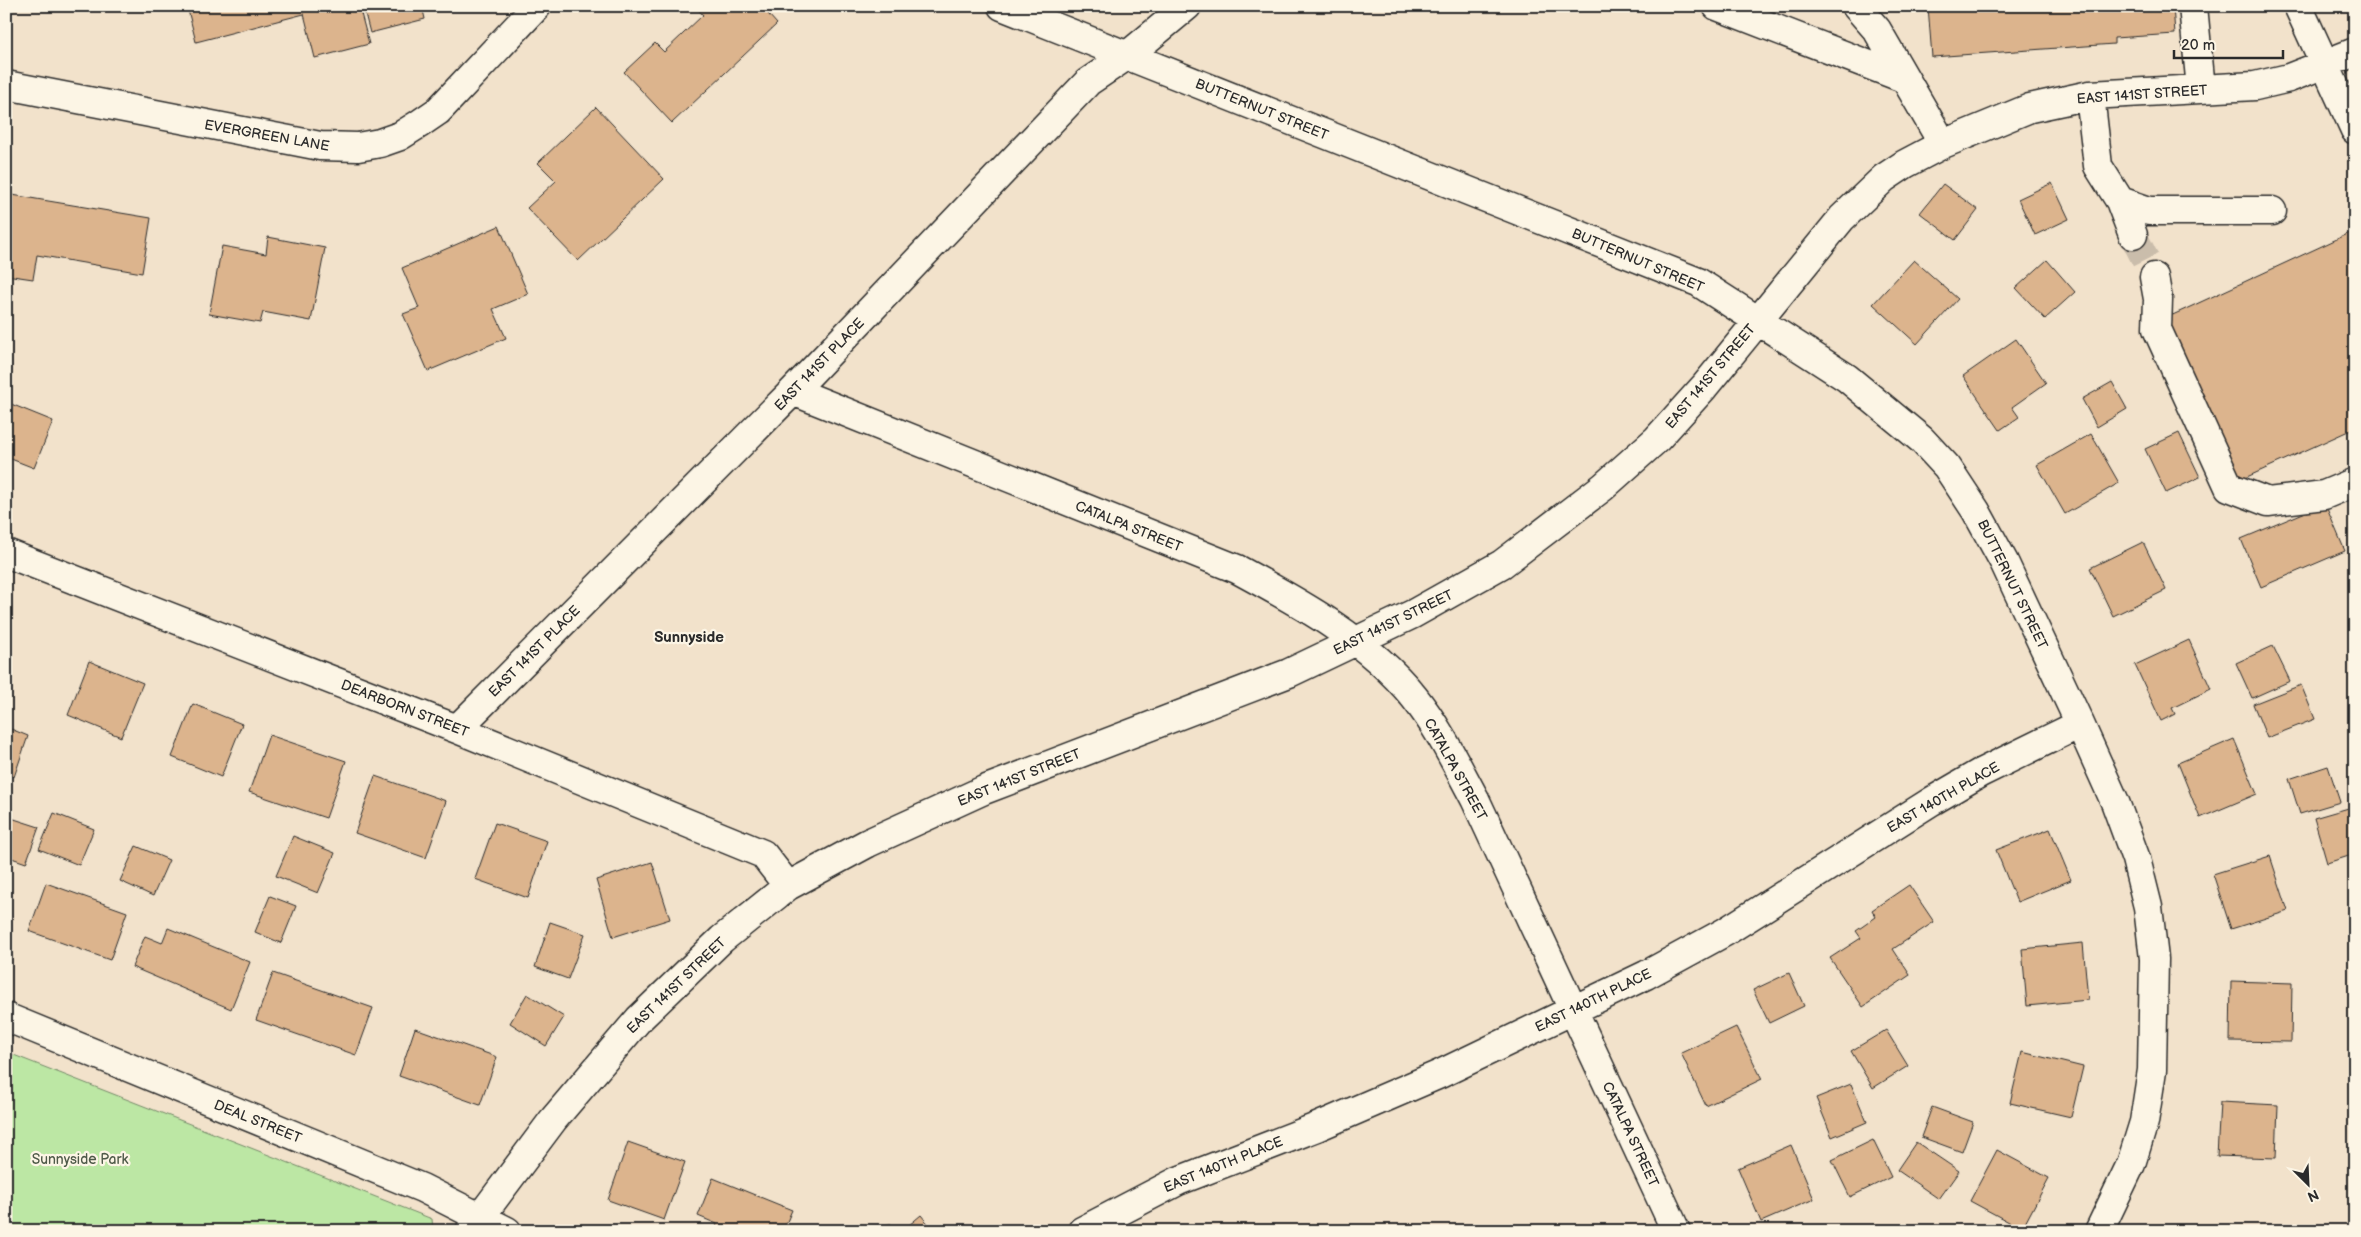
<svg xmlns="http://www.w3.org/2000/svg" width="2361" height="1237" font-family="'Balsamiq Sans',sans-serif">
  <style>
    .green { fill: #bce7a4; stroke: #748968 }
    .building { fill: #dcb48d; stroke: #2b2b2b }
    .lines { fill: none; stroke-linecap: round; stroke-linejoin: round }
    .minor-tunnel { stroke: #cabdab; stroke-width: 28; stroke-dasharray: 28 14; stroke-linecap: butt }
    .minor-casing { stroke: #2b2b2b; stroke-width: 31 }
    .minor { stroke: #fcf5e5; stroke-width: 28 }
    .labels { text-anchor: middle; stroke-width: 4.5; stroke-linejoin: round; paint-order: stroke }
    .street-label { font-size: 14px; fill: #2b2b2b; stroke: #fcf5e5 }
    .park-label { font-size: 14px; fill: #4f5a49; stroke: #fcf5e5 }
    .neighbourhood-label { font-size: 15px; font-weight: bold; fill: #2b2b2b; stroke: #fcf5e5 }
  </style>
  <rect width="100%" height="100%" fill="#f2e2cb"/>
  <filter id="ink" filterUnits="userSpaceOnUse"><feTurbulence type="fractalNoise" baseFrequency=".02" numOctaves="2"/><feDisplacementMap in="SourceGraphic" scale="10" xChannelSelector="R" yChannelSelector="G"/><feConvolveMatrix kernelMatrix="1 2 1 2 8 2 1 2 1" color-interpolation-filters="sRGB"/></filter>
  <g filter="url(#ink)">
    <path class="green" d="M6,1052L432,1219L433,1231H6Z"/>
    <path class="building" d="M187,6H359L369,44L315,58L304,14L196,42Z
      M363,6H422L425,19L370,33Z
      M695,6H761L777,24L672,123L624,72L655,43L664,52L703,15Z
      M1928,6H2173L2175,34L2114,38V44L1932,57Z
      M596,107L664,179L578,261L527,208L556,181L538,163Z
      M2052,183L2069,219L2035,235L2018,199Z
      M1943,184L1978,210L1955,240L1920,213Z
      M6,194L151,218L142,273L37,255L33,279L6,275Z
      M499,226L528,294L493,309L506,338L428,371L403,314L419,308L402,268Z
      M2350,233L2355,243V428L2238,481L2164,319Z
      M268,237L325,248L311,321L263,312L260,323L209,314L222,246L266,254Z
      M1914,260L1958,299L1917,344L1873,304Z
      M2047,260L2075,292L2045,319L2016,288Z
      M2016,339L2046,383L2012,407L2019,417L2000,430L1963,376Z
      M2112,382L2127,409L2097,427L2082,399Z
      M6,402L53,421L34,468L6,457Z
      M2179,433L2200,477L2166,493L2145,449Z
      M2091,434L2119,483L2065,514L2037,465Z
      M2325,504L2345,551L2261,587L2241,539Z
      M2143,542L2166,590L2113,616L2090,568Z
      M2189,640L2211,689L2172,708L2175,714L2161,721L2135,665Z
      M2273,646L2290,681L2252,698L2236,663Z
      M89,661L143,683L121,737L68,715Z
      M2301,685L2315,719L2267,738L2253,704Z
      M193,704L242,724L221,777L172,757Z
      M6,727L28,736L14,777L6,775Z
      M269,735L346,761L326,818L249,792Z
      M2234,739L2257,794L2200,818L2178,763Z
      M2328,766L2340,802L2300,814L2289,779Z
      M375,776L446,801L426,858L355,833Z
      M2352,807L2355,814V854L2327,863L2314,818Z
      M54,813L94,829L79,865L39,849Z
      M8,817L39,827L26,863L6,856V822Z
      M495,823L547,841L528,898L475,879Z
      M2050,829L2071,880L2017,902L1996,850Z
      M293,836L335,853L318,893L276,876Z
      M136,846L169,860L153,896L120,881Z
      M2270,856L2288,911L2231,929L2213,874Z
      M652,862L670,919L613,937L596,880Z
      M46,883L127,912L110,960L29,931Z
      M1909,885L1934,922L1893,949L1910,975L1863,1007L1830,958L1861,938L1856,931L1876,917L1872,910Z
      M270,896L296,906L281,943L255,932Z
      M550,922L585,934L568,979L535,967Z
      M168,928L250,962L231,1009L132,967L145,936L162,943Z
      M2083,943L2088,1000L2027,1006L2022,949Z
      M273,973L373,1008L356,1055L256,1020Z
      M1789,973L1804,1006L1769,1023L1753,990Z
      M2231,981L2292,983L2291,1042L2230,1041Z
      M527,994L564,1017L546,1046L510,1023Z
      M1736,1027L1762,1079L1706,1106L1681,1053Z
      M415,1028L497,1057L480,1105L399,1076Z
      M1886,1030L1908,1066L1873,1088L1851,1051Z
      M2022,1052L2083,1067L2071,1117L2010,1103Z
      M1851,1084L1867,1122L1832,1137L1816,1098Z
      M2220,1102L2278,1105L2276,1158L2217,1156Z
      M1932,1107L1973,1122L1962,1152L1921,1137Z
      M1873,1140L1891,1177L1850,1197L1832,1160Z
      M628,1142L685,1162L664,1220L608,1200Z
      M1916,1142L1959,1171L1939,1199L1897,1170Z
      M1791,1145L1814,1199L1761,1222L1738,1168Z
      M1997,1150L2049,1178L2022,1229L1970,1201Z
      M713,1178L792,1210L783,1231H715L717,1224L698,1216Z
      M921,1215L934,1231H902Z
      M891,1224L892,1231H836V1230Z"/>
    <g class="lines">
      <path class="minor-tunnel" d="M2133,235L2154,277"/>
      <g class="minor-casing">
        <path id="minor" d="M1002,6L1698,282L1847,378L1922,440L1947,467L1976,511L2004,562L2080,724L2115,802L2136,859L2148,907L2154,959L2152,1070L2144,1122L2131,1164L2099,1231
          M1717,6L1903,78
          M1856,6L1877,30L1943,144
          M2193,6L2201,89
          M2298,6L2355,130
          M6,85L320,146L358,147L380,143L400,136L419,124L438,111L537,6
          M2090,95L2098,166L2120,201L2149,211H2272
          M2120,201L2133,235
          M2154,277L2158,299L2157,329L2229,487L2268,502L2324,495L2355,482
          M793,391L1237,569C1300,603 1368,640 1414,697C1439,728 1456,764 1475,799L1676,1231
          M6,553L457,729L763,854L788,886
          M457,729L793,391L1088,82L1128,55L1187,6
          M6,1017L422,1188L507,1231
          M470,1231L553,1120L639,1019L722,939L788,886L868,843L984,790L1289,673L1413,614L1502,564L1603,487L1657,439L1704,387L1842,218L1884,178L1905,164L1943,144L2030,108L2090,95L2255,86L2289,78L2355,52
          M1082,1231L1178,1181L1317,1127L1440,1074L1646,975L1725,932L1932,801L1980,773L2080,724"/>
      </g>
      <use href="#minor" class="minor"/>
    </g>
  </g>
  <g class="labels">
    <g class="street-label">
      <text transform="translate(2142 94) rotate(-4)" y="5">EAST 141ST STREET</text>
      <text transform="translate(1262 109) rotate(22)" y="5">BUTTERNUT STREET</text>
      <text transform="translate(267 135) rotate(10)" y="5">EVERGREEN LANE</text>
      <text transform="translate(1638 260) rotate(23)" y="5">BUTTERNUT STREET</text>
      <text transform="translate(819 364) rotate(-46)" y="5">EAST 141ST PLACE</text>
      <text transform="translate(1710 376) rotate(-50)" y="5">EAST 141ST STREET</text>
      <text transform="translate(1129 526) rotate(22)" y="5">CATALPA STREET</text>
      <text transform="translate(2013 584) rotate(64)" y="5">BUTTERNUT STREET</text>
      <text transform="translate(1393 622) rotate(-26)" y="5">EAST 141ST STREET</text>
      <text transform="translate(534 651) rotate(-45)" y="5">EAST 141ST PLACE</text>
      <text transform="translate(405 708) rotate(21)" y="5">DEARBORN STREET</text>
      <text transform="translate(1456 769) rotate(61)" y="5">CATALPA STREET</text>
      <text transform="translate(1019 777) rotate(-22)" y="5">EAST 141ST STREET</text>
      <text transform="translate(1943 797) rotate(-30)" y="5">EAST 140TH PLACE</text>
      <text transform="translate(676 985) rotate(-44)" y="5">EAST 141ST STREET</text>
      <text transform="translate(1593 1000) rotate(-26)" y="5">EAST 140TH PLACE</text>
      <text transform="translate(258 1121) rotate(22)" y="5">DEAL STREET</text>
      <text transform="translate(1631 1134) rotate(65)" y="5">CATALPA STREET</text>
      <text transform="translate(1223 1164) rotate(-22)" y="5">EAST 140TH PLACE</text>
    </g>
    <g class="park-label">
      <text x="80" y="1164">Sunnyside Park</text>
    </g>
    <g class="neighbourhood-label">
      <text x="689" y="642">Sunnyside</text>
    </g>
  </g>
  <rect width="2361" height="1237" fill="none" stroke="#fcf5e5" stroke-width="25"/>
  <rect x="12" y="12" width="2336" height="1212" fill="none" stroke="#2b2b2b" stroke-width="2" filter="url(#ink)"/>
  <g transform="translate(2308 1184) rotate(156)" stroke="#fcf5e5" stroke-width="4" paint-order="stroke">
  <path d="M0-4L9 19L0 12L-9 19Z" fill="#2b2b2b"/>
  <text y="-8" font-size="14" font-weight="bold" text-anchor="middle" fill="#2b2b2b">N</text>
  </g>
  <path d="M2174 50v8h109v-8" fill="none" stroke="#2b2b2b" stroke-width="2.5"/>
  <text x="2181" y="50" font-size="15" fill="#2b2b2b" stroke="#fcf5e5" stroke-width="4" paint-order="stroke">20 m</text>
</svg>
